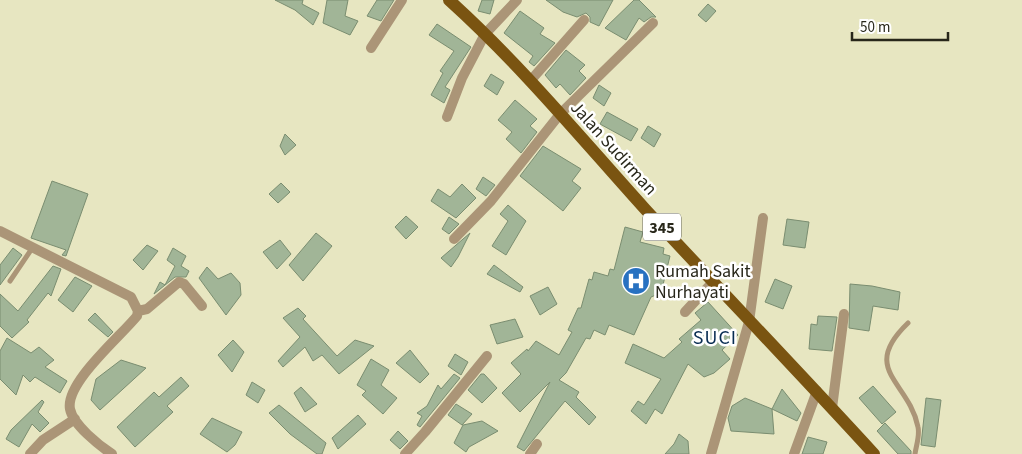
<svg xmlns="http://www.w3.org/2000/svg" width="1022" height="454" font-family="'Source Sans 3',sans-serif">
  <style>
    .building { fill: #a1b597; stroke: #7a8d70 }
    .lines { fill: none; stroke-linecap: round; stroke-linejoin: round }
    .lane { stroke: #ab9577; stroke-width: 5 }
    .street { stroke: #ab9577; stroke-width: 10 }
    .primary { stroke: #7a5411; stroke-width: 12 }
    .labels { text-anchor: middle; stroke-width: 5; stroke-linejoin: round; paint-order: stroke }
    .shield { fill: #fff; stroke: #68685f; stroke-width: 1 }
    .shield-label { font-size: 16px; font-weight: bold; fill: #28271a }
    .street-label { font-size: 18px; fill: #28271a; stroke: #fff }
    .poi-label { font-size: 18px; fill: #28271a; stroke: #fff; text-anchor: start }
    .quarter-label { font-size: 20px; letter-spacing: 1px; fill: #072b51; stroke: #fff }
  </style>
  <rect width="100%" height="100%" fill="#e7e6c1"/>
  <path class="building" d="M275,0H303L302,4L319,13L313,25L295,10Z
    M327,0H348L345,16L358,21L350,35L323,23Z
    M377,0H394L381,21L367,16Z
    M482,0H494L490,14L478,11Z
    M546,0H613L599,26L590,22V17L586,13L577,17L563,12Z
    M634,0H639L656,17H651L644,22L639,18L626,40L605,28Z
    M708,4L716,11L706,22L698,15Z
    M520,11L544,28L540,34L555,43L534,66L529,62L533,56L504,33Z
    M437,24L471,47L445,87L450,90L444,103L431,95L443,73L440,71L454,51L429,35Z
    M566,50L585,65L579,71L586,78L570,95L560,84L556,88L545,75Z
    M491,74L504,82L497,95L484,86Z
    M599,85L611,93L604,106L593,98Z
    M515,100L537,119L530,126L537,132L521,153L506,139L512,132L498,120Z
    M607,112L638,129L631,141L600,124Z
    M648,126L661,134L654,147L641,138Z
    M285,134L296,145L285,155L280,146Z
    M543,146L581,169L572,181L581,188L563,211L520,176Z
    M483,177L495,185L486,196L476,189Z
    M52,181L88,194L66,256L62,255L66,250L31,238Z
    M281,183L290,192L278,203L269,194Z
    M462,184L476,198L456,218L431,201L438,189L450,197Z
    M508,205L526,221L506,255L492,246L508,221L500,214Z
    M406,216L418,227L406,239L395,227Z
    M449,217L459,224L449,234L442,229Z
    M787,219L809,222L805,248L783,245Z
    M625,227L643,232L640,242L664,248L663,254L670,256L661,293L651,297L634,335L609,325L605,335L594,330L590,339L586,338L566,373L559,380L579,392L576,397L596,417L589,425L565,401L524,451L517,447L550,382L520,412L502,393L521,374L511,363L527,349L528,351L536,341L559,355L572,332L568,330L578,308H581L589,279L592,280L594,272L608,276L610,269L614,270Z
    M316,233L332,246L303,281L289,265Z
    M470,233L458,257L451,267L441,258Z
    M280,240L291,254L277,269L263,252Z
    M147,245L158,251L143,270L133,260Z
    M13,248L22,255L0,285V265Z
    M173,248L186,256L181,266L189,271L186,277H175L154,294L160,282L165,285L175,266L167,260Z
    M494,265L523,287L520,292L487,274Z
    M53,266L61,269L51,296L48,293L27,320L29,322L12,338L0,326V294L18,311Z
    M207,267L218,279L231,273L240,283L241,295L226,315L199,278Z
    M75,277L92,286L73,312L58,300Z
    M775,279L792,286L783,309L765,302Z
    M850,284L872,286L900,292L898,310L873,306L869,331L849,328Z
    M548,287L557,304L540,315L530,296Z
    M708,302L738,335L722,350L730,359L714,373L704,377L688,364L662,414L655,409L646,424L631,411L638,401L644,405L661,379L625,363L633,344L664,358L682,342L679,339L701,320L695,313Z
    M298,308L306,316L303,319L337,356L355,340L374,346L339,374L322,355L313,361L305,347L283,367L278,361L300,337L283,318Z
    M95,313L113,332L108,337L88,320Z
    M818,316L837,317L832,351L809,349L811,324L817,325Z
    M515,319L523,337L497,344L490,325Z
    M7,338L31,353L39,347L54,360L45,367L67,381L60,393L35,377L30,382L23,375L16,395L0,379V351Z
    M233,340L244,352L232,372L218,355Z
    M410,350L429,374L420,383L396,363Z
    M455,354L468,362L461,375L448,366Z
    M371,359L389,370L381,385L397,398L383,414L362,395L366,391L357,385Z
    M121,360L146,368L100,410L91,400L96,379Z
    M454,374L460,378L420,427L417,425L422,416L417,413L427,406L438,385L441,389Z
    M481,374H484L497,388L482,403L468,390Z
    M181,377L189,386L167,406L173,412L135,447L117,427L154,392L159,397Z
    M252,382L265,390L258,403L246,395Z
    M873,386L896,412L882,424L859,398Z
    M301,387L317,404L305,412L294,393Z
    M782,389L801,413L797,421L772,409Z
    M745,398L772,409L774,434L731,431L728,418L732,406Z
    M926,398L941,400L935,447L921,445Z
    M42,400L44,402L38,412L49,423L40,432L32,424L19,447L6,439L11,430Z
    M456,404L472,414L462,425L448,415Z
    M279,405L326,443L322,454H317L290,434L269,413Z
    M358,415L366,424L338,449L332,438Z
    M212,418L242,432L235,445L227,452L200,434Z
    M482,421L498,431L469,447L466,452L454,443L463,425Z
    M885,423L911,451V454H898L877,431Z
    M398,431L408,441L400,449L390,440Z
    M679,434L688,441L689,454H665L674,444Z
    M808,437L827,442L823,454H802Z"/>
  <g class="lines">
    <path class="lane" d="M10,281L33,247
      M908,323C859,370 909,381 918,427C920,436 916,446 915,454"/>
    <path class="street" d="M371,48L402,0
      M531,80L584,20
      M447,117L462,78L485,34L517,0
      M0,231L131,297L138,311L137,316C121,336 65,383 70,409C73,425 100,446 112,454
      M454,239L491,201L560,114L653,23
      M138,311L147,309L179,282L184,284L202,306
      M685,312L712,283
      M832,408L844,314
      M30,454L43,440L75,419
      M405,454L425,432L487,356
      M530,454L537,444
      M711,454L749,322L763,218
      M794,454L817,391"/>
    <path class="primary" d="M449,0C520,64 581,138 645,209C721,291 799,372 874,454"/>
  </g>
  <defs>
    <g id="hospital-disc" transform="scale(1.4375)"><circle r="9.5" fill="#2771c1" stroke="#fff"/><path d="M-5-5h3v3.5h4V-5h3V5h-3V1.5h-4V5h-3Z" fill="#fff"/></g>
  </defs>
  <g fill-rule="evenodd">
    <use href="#hospital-disc" x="636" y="281"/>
  </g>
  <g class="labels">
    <rect class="shield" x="643" y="213.5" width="38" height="27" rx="4"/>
    <g class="shield-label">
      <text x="662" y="233">345</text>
    </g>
    <g class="street-label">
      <text transform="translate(614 148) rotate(48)" y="6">Jalan Sudirman</text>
    </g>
    <g class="poi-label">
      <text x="655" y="277">Rumah Sakit<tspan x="655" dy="21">Nurhayati</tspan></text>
    </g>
    <g class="quarter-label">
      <text x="715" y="344">SUCI</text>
    </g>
  </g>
  <path d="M852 32v8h96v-8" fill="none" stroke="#28271a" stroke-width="2.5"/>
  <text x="860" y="32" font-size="15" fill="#28271a" stroke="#ffffff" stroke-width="4" paint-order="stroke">50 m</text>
</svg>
